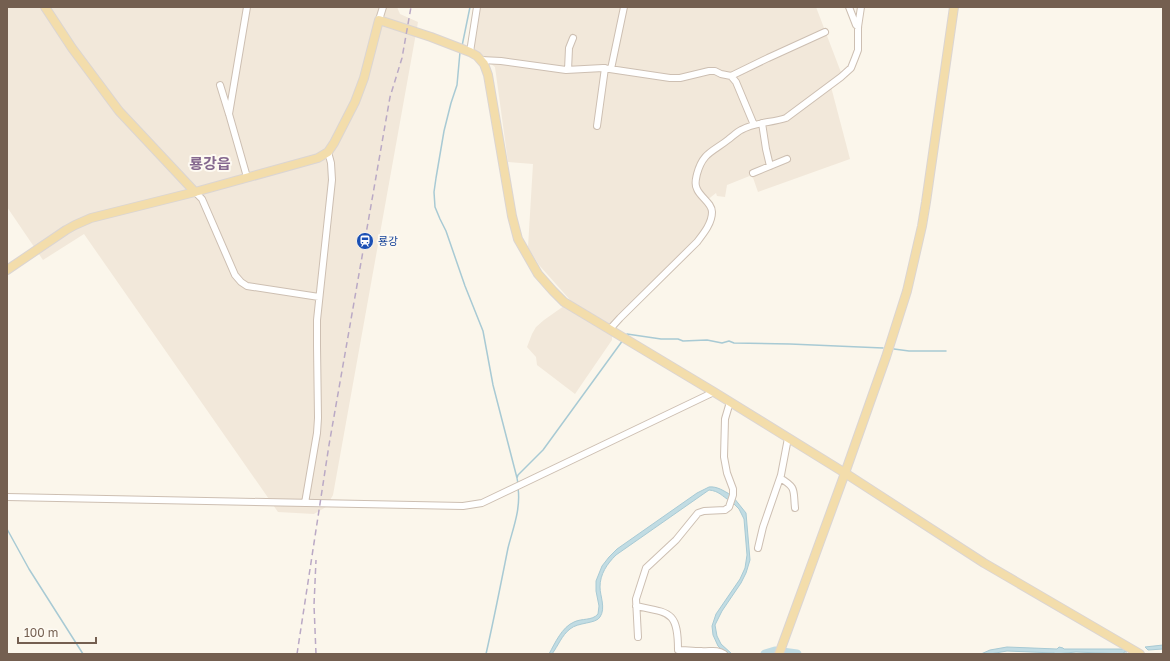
<svg xmlns="http://www.w3.org/2000/svg" width="1170" height="661" font-family="'Golos Text','Noto Sans KR',sans-serif">
  <style>
    .residential { fill: #f2e8da }
    .water { fill: #c1dce3; stroke: #a8cad4 }
    .lines { fill: none; stroke-linecap: round; stroke-linejoin: round }
    .stream { stroke: #a8cad4; stroke-width: 1.5 }
    .river { stroke: #c1dce3; stroke-width: 9 }
    .minor-casing { stroke: #cdbfb2; stroke-width: 8 }
    .major-casing { stroke: #dbd5d2; stroke-width: 10 }
    .minor { stroke: #fff; stroke-width: 6 }
    .major { stroke: #f3ddab; stroke-width: 8 }
    .rail { stroke: #baa9c5; stroke-width: 1.5; stroke-dasharray: 6 4; stroke-linecap: butt }
    .labels { text-anchor: middle; stroke-width: 4; stroke-linejoin: round; paint-order: stroke }
    .transit-label { font-size: 11px; fill: #164399; stroke: #fefaf2; text-anchor: start }
    .district-label { font-size: 15px; font-weight: bold; fill: #85688f; stroke: #fefaf2 }
  </style>
  <rect width="100%" height="100%" fill="#fbf6eb"/>
  <path class="residential" d="M7,7H397L400,14L418,22L333,495L326,507L314,514L278,512L84,234L43,260L7,207Z
    M480,7H816L842,75L830,83L850,159L758,192L752,175L727,185L725,197L717,196L716,193L706,201L711,210L710,220L698,239L612,323V340L575,394L537,365L536,357L527,347L532,334L536,327L544,320L571,301L539,265L528,247L533,164L508,162L495,67L474,50Z"/>
  <path class="water" d="M709,487C717,486 724,491 731,495L730,501C722,496 719,491 709,490L616,555C607,564 600,574 600,587C600,596 606,608 600,617C596,624 578,622 570,629C562,635 558,646 552,654H549C555,643 562,627 574,622C582,618 592,621 598,614L599,606L596,591V581L602,566L609,557L617,549L697,493Z
    M734,498L746,513L750,560L746,573L741,583L722,611L715,625L717,636L721,644L732,654H726L718,646L713,635L712,626L716,614L740,579L745,568L747,555L744,519L739,509L733,503Z
    M1163,645V649L1148,650L1145,647Z
    M1007,647L1057,649L1059,647L1063,648L1064,649H1123L1127,652H1124V654L1076,652L1056,654L1054,653L1007,651L990,654H981L990,650Z"/>
  <g class="lines">
    <path class="stream" d="M462,46L470,7
      M460,52L457,85L451,103L444,131L436,178L434,192L435,207L440,219L446,231L465,286L483,331L493,385L517,478
      M627,336V334L661,339H678L683,341L707,340L722,343L729,341L734,343L790,344L883,348
      M894,349L909,351H946
      M518,484L517,478L518,475L543,450L623,340
      M7,529L29,569L83,654
      M486,654C494,619 501,583 508,548C513,528 521,509 518,488"/>
    <path class="river" d="M765,654L775,651L797,654"/>
    <g class="minor-casing">
      <path id="minor" d="M849,7L856,25L858,27
        M379,20L383,7
        M470,52L477,7
        M481,60L501,61L566,70L603,68L670,78H680L709,71H715L721,74L731,76L736,82L754,125
        M611,69L624,7
        M568,70L569,48L573,38
        M731,76L768,58L825,32
        M220,85L229,114L247,177
        M229,114L247,7
        M762,123L766,149L770,166
        M597,126L605,68
        M753,173L787,159
        M195,192L202,199L235,275L241,282L247,286L319,297
        M610,329L620,318L697,242C704,233 712,223 712,212C712,203 700,197 697,189C694,184 696,179 697,174C703,152 713,152 729,139C733,136 737,132 741,130C755,122 771,123 786,118L841,77L851,68L855,58L858,50V27L861,7
        M780,478C797,488 793,490 795,508
        M7,497L463,506L482,503L714,392
        M305,503L317,433L318,418L317,346V320L332,180L331,163L328,152
        M758,548L763,527L781,475L788,438
        M636,606C670,613 678,611 678,650C685,650 693,651 701,651C710,652 717,649 724,654
        M638,637L636,599L646,568L676,540L698,513L704,511L725,510L729,507L733,495V489L727,473L724,457L725,419L730,402"/>
    </g>
    <g class="major-casing">
      <path id="major" d="M45,7L72,48L119,111L195,192
        M7,270L66,230L75,225L91,218L195,192L318,158L328,152L334,143L355,102L364,78L379,20L431,37L470,52L477,56L484,64L488,75L512,216L518,239L538,274L553,291L564,302L714,392L845,473L984,563L1140,654
        M779,654L845,473L886,357L907,291L922,226L926,202L954,7"/>
    </g>
    <use href="#minor" class="minor"/>
    <use href="#major" class="major"/>
    <path class="rail" d="M297,654L329,445L390,97L402,58L411,7
      M316,654L314,605L316,560"/>
  </g>
  <defs>
    <g id="station-disc" transform="scale(0.9)"><circle r="9.5" fill="#1a4fb4" stroke="#fefaf2"/><path d="M-3-6H3Q5-6 5-4V2Q5 4 3 4L4.5 6H3L1.5 4h-3L-3 6H-4.5L-3 4Q-5 4-5 2V-4Q-5-6-3-6ZM-3.5-4v3h7v-3ZM-3.5 1v1.5H-2V1ZM2 1v1.5H3.5V1Z" fill="#fff"/></g>
  </defs>
  <g fill-rule="evenodd">
    <use href="#station-disc" x="365" y="241"/>
  </g>
  <g class="labels">
    <g class="transit-label">
      <text x="378" y="245">룡강</text>
    </g>
    <g class="district-label">
      <text x="210" y="169">룡강읍</text>
    </g>
  </g>
  <rect width="1170" height="661" fill="none" stroke="#745f50" stroke-width="16"/>
  <path d="M18 637v6h78v-6" fill="none" stroke="#745f50" stroke-width="2"/>
  <text x="24" y="637" font-size="12" fill="#745f50" stroke="#fefaf2" stroke-width="3" paint-order="stroke">100 m</text>
</svg>
